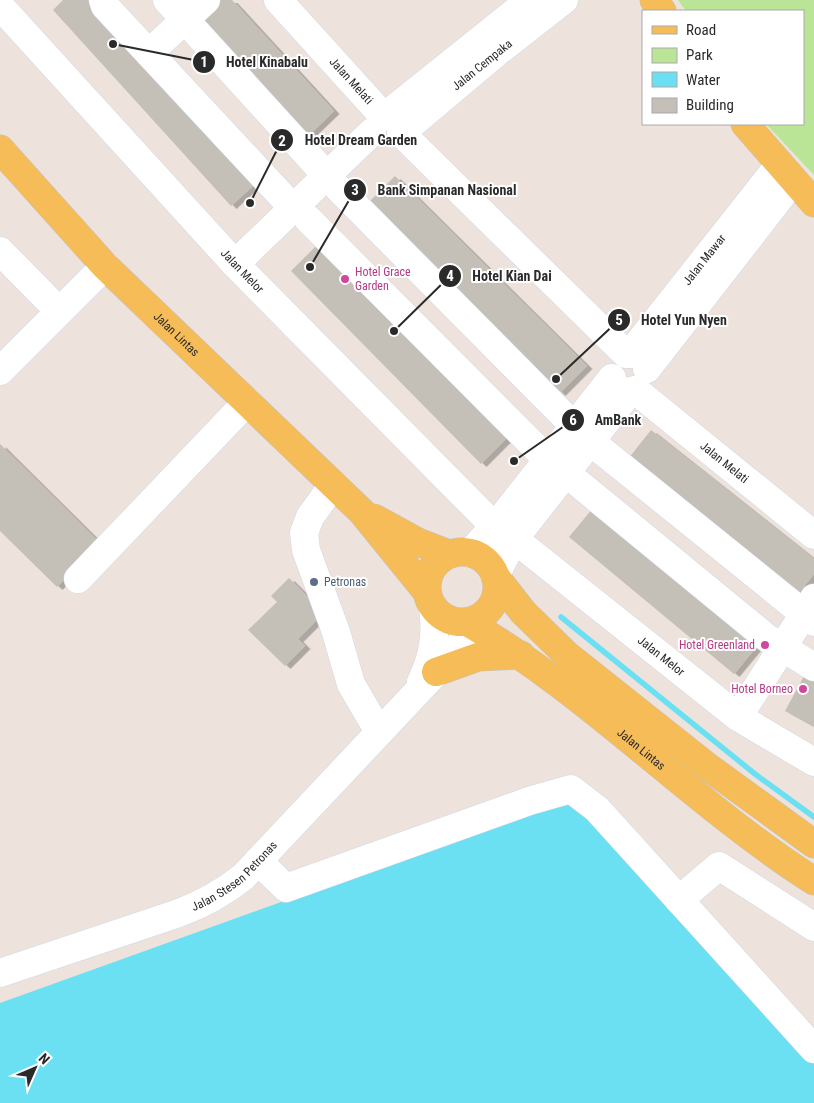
<svg xmlns="http://www.w3.org/2000/svg" width="814" height="1103" font-family="'Roboto Condensed',sans-serif">
  <style>
    .green { fill: #bbe596 }
    .water { fill: #6be0f3 }
    .lines { fill: none; stroke-linecap: round; stroke-linejoin: round }
    .stream { stroke: #6be0f3; stroke-width: 5.5 }
    .building { fill: #c4bfb7; filter: url(#shadow) }
    .minor-casing { stroke: #d1d7e4; stroke-width: 29 }
    .major-casing { stroke: #c3c3c3; stroke-width: 29 }
    .minor { stroke: #fff; stroke-width: 28 }
    .major { stroke: #f5bc58; stroke-width: 28 }
    .hotel-dot { fill: #d1479c; stroke: #fff; stroke-width: 2 }
    .service-dot { fill: #5c6f8a; stroke: #fff; stroke-width: 2 }
    .labels { text-anchor: middle; stroke-width: 4; stroke-linejoin: round; paint-order: stroke }
    .street-label { font-size: 12px; fill: #2a2a2a; stroke: #fff }
    .hotel-label { font-size: 12px; fill: #b23c85; stroke: #fff; text-anchor: end }
    .service-label { font-size: 12px; fill: #4e5e75; stroke: #fff; text-anchor: start }
    .leader { fill: none; stroke: #2a2a2a; stroke-width: 2 }
    .callout-dot { fill: #2a2a2a; stroke: #fff; stroke-width: 2 }
    .mark-label { font-size: 15px; text-anchor: middle; font-weight: bold; fill: #fff }
    .callout-label { font-size: 14px; text-anchor: middle; font-weight: bold; fill: #2a2a2a; stroke: #fff; stroke-width: 4; stroke-linejoin: round; paint-order: stroke }
  </style>
  <defs>
    <filter id="shadow"><feDropShadow dx="5.5" dy="3" stdDeviation="0" flood-color="#0004"/></filter>
  </defs>
  <rect width="100%" height="100%" fill="#ede3dc"/>
  <path class="green" d="M678,0H814V175L766,124H803V11H686Z"/>
  <path class="water" d="M557,803L576,806L814,1064V1103H0V1003Z"/>
  <g class="lines">
    <path class="stream" d="M561,617L755,774L814,817"/>
  </g>
  <path class="building" d="M63,0H89L256,183L231,206L53,10Z
    M220,0H232L334,111L308,136L200,18Z
    M395,176L587,366L560,393L368,203Z
    M316,246L506,439L481,464L291,271Z
    M651,430L814,559V574L798,594L628,459Z
    M0,444L100,543L57,587L0,531Z
    M593,508L758,645L734,674L569,537Z
    M289,578L324,613L298,639L305,646L285,666L248,630L277,602L271,596Z
    M804,676L814,681V727L785,711Z"/>
  <g class="lines">
    <g class="minor-casing">
      <g id="minor">
        <path d="M103,0L105,6L293,208"/>
        <path d="M167,0L327,176"/>
        <path id="s1" d="M278,0L384,117L530,0"/>
        <path d="M564,0L496,53L401,133L626,354"/>
        <path id="s2" d="M0,6L235,264L494,526"/>
        <path d="M149,53L206,0"/>
        <path d="M339,189L574,426"/>
        <path d="M308,219L548,460"/>
        <path d="M0,251L59,311"/>
        <path d="M235,264L372,132"/>
        <path id="s3" d="M630,354L779,165"/>
        <path d="M647,369L793,181"/>
        <path d="M0,371L105,266"/>
        <path id="s4" d="M635,390L814,535"/>
        <path d="M590,441L814,622"/>
        <path d="M566,473L767,638L814,667"/>
        <path d="M333,485L310,517L304,533L306,550L336,632L351,684L379,732"/>
        <path id="s5" d="M514,539L738,717L814,762"/>
        <path d="M470,553L505,514L612,378"/>
        <path d="M495,576L514,539L630,391"/>
        <path d="M78,579L247,402"/>
        <path d="M421,682C433,657 437,635 433,608"/>
        <path d="M738,717L814,598"/>
        <path d="M258,861L286,888L529,801L571,789L597,809L814,1049"/>
        <path d="M679,900L719,866L814,927"/>
        <path id="s6" d="M0,973L179,913C203,904 223,893 243,877L455,652L463,639L467,622"/>
      </g>
    </g>
    <g class="major-casing">
      <g id="major">
        <path d="M654,0L662,11"/>
        <path d="M745,124L814,203"/>
        <path id="s7" d="M0,149L105,266L362,512L427,592"/>
        <path d="M374,518L418,542L449,554"/>
        <circle cx="462" cy="587" r="35"/>
        <path d="M495,576L523,612L567,655L708,767L814,844"/>
        <path id="s8" d="M467,622C591,694 692,803 814,881"/>
        <path d="M436,672L478,657L521,655"/>
      </g>
    </g>
    <use href="#minor" class="minor"/>
    <use href="#major" class="major"/>
  </g>
  <g class="hotel-dot">
    <circle cx="345" cy="279" r="5"/>
    <circle cx="765" cy="645" r="5"/>
    <circle cx="803" cy="689" r="5"/>
  </g>
  <circle class="service-dot" cx="314" cy="582" r="5"/>
  <g class="labels">
    <g class="street-label">
      <text transform="translate(482 65) rotate(-39)" y="4">Jalan Cempaka</text>
      <text dy="4" stroke="none"><textPath href="#s1" startOffset="109">Jalan Melati</textPath></text>
      <text dy="4" stroke="none"><textPath href="#s3" startOffset="120">Jalan Mawar</textPath></text>
      <text dy="4" stroke="none"><textPath href="#s2" startOffset="359">Jalan Melor</textPath></text>
      <text dy="4" stroke="none"><textPath href="#s7" startOffset="256">Jalan Lintas</textPath></text>
      <text dy="4" stroke="none"><textPath href="#s4" startOffset="115">Jalan Melati</textPath></text>
      <text dy="4" stroke="none"><textPath href="#s5" startOffset="188">Jalan Melor</textPath></text>
      <text dy="4" stroke="none"><textPath href="#s8" startOffset="216">Jalan Lintas</textPath></text>
      <text dy="4" stroke="none"><textPath href="#s6" startOffset="256">Jalan Stesen Petronas</textPath></text>
    </g>
    <g class="hotel-label">
      <text x="355" y="276" text-anchor="start">Hotel Grace<tspan x="355" dy="14">Garden</tspan></text>
      <text x="755" y="649">Hotel Greenland</text>
      <text x="793" y="693">Hotel Borneo</text>
    </g>
    <g class="service-label">
      <text x="324" y="586">Petronas</text>
    </g>
  </g>
  <path class="leader" d="M113 44L204 62M250 203L282 140M310 267L355 190M394 331L450 276M556 379L619 320M514 461L573 420"/>
  <g class="callout-dot">
    <circle cx="113" cy="44" r="5"/>
    <circle cx="250" cy="203" r="5"/>
    <circle cx="310" cy="267" r="5"/>
    <circle cx="394" cy="331" r="5"/>
    <circle cx="556" cy="379" r="5"/>
    <circle cx="514" cy="461" r="5"/>
    <circle cx="204" cy="62" r="12"/>
    <circle cx="282" cy="140" r="12"/>
    <circle cx="355" cy="190" r="12"/>
    <circle cx="450" cy="276" r="12"/>
    <circle cx="619" cy="320" r="12"/>
    <circle cx="573" cy="420" r="12"/>
  </g>
  <g class="mark-label">
    <text x="204" y="67">1</text>
    <text x="282" y="146">2</text>
    <text x="355" y="195">3</text>
    <text x="450" y="281">4</text>
    <text x="619" y="325">5</text>
    <text x="573" y="425">6</text>
  </g>
  <g class="callout-label">
    <text x="267" y="67">Hotel Kinabalu</text>
    <text x="361" y="145">Hotel Dream Garden</text>
    <text x="447" y="195">Bank Simpanan Nasional</text>
    <text x="512" y="281">Hotel Kian Dai</text>
    <text x="684" y="325">Hotel Yun Nyen</text>
    <text x="618" y="425">AmBank</text>
  </g>
  <rect x="642" y="10" width="162" height="115" fill="#ffffff" stroke="#aaaaaa"/>
  <rect x="652" y="26" width="25" height="8" fill="#f5bc58" stroke="#aaaaaa"/>
  <text x="686" y="35" font-size="15" fill="#2a2a2a">Road</text>
  <rect x="652" y="48" width="25" height="15" fill="#bbe596" stroke="#aaaaaa"/>
  <text x="686" y="60" font-size="15" fill="#2a2a2a">Park</text>
  <rect x="652" y="72" width="25" height="15" fill="#6be0f3" stroke="#aaaaaa"/>
  <text x="686" y="85" font-size="15" fill="#2a2a2a">Water</text>
  <rect x="652" y="98" width="25" height="15" fill="#c4bfb7" stroke="#aaaaaa"/>
  <text x="686" y="110" font-size="15" fill="#2a2a2a">Building</text>
  <g transform="translate(35 1068) rotate(45)" stroke="#ffffff" stroke-width="4" paint-order="stroke">
  <path d="M0-4L9 19L0 12L-9 19Z" fill="#2a2a2a"/>
  <text y="-8" font-size="14" font-weight="bold" text-anchor="middle" fill="#2a2a2a">N</text>
  </g>
</svg>
